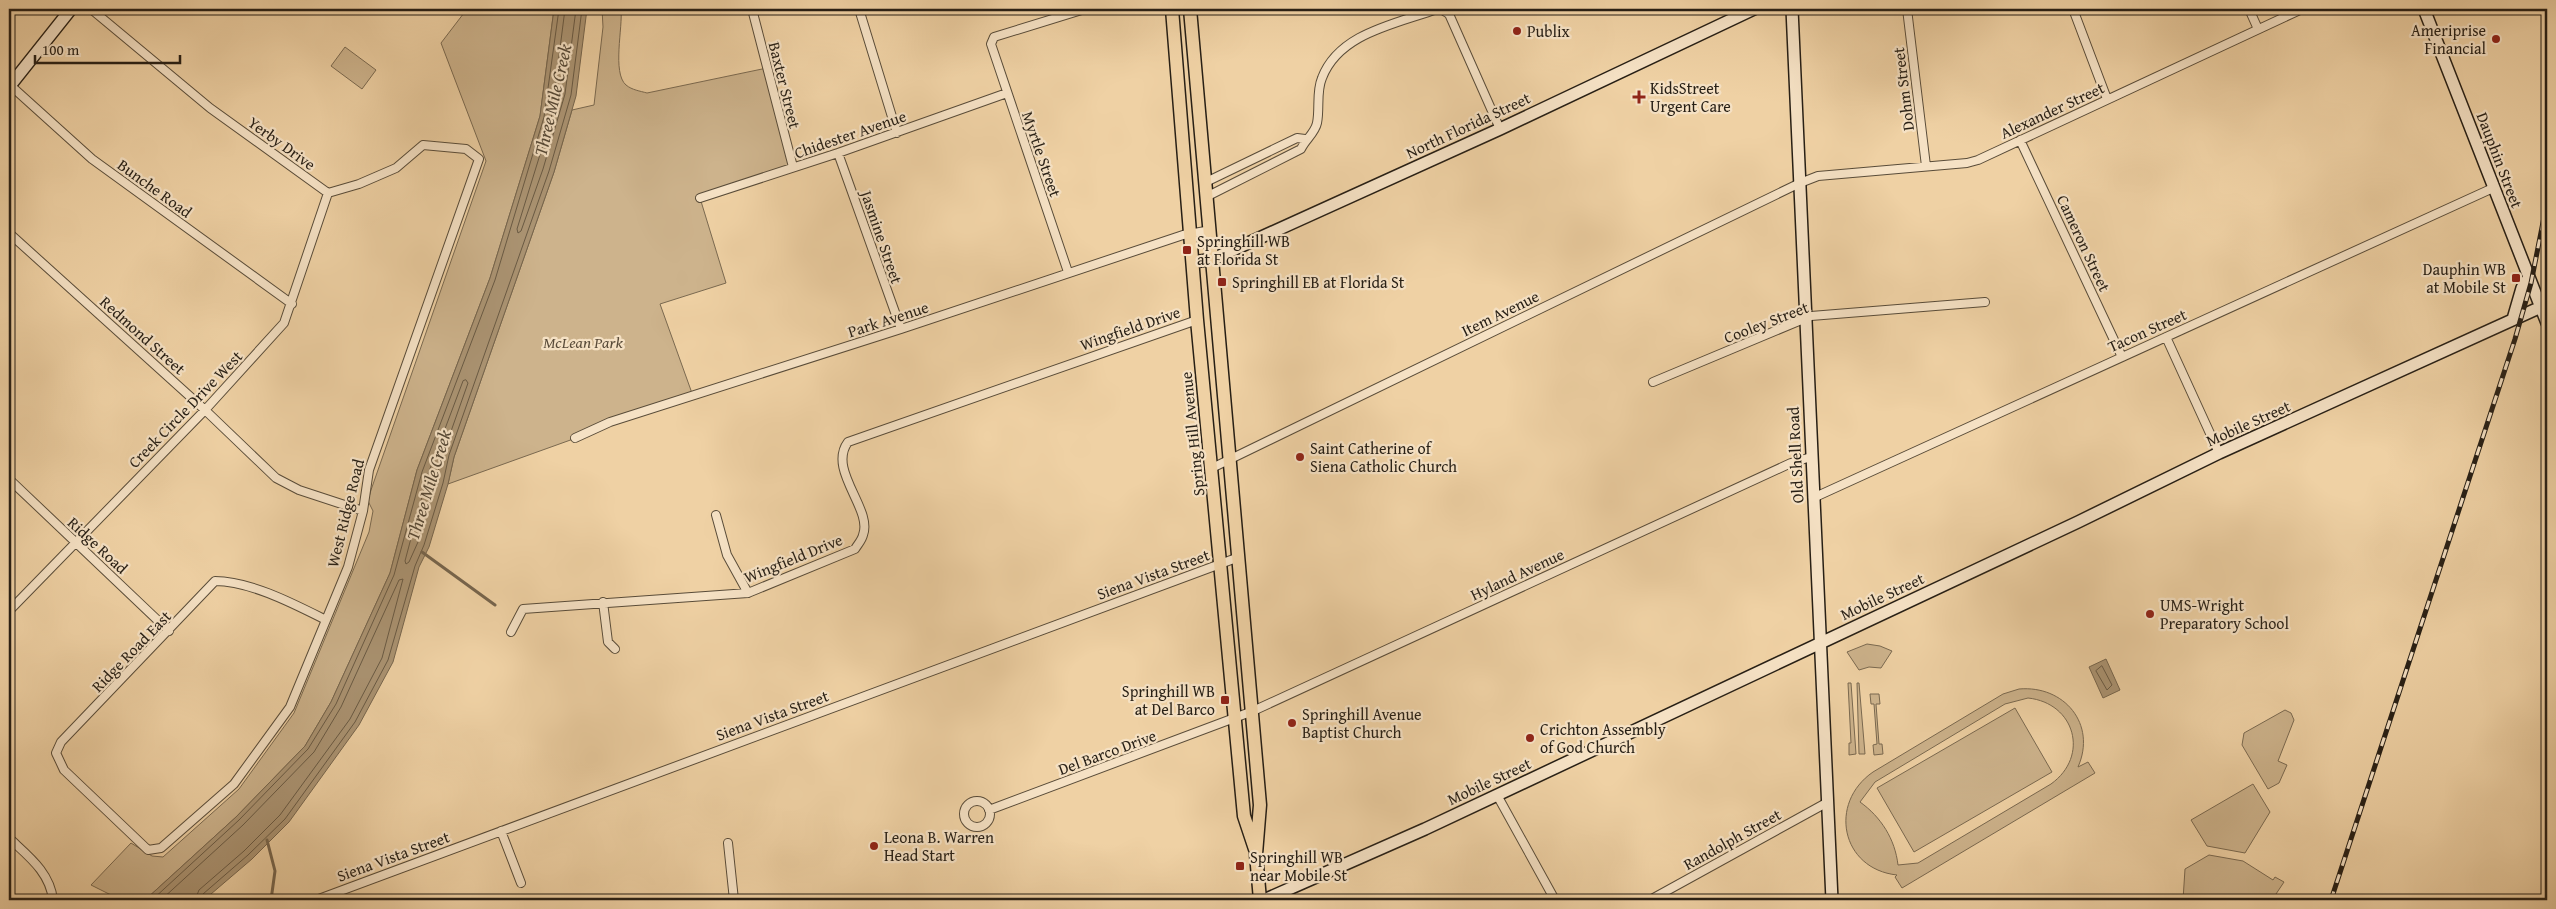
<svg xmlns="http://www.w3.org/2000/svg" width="2556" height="909" font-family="'Gentium Book Plus',serif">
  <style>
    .green { fill: #cdb38c; stroke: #7a6950; fill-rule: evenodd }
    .water { fill: #ab9473; stroke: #76654d }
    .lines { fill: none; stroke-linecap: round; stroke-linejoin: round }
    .shore { stroke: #695a44; stroke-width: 1 }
    .stream { stroke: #76654d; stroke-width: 3 }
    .street-casing { stroke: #594c39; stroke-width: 10 }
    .secondary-casing { stroke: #271f15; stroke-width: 14 }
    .primary-casing { stroke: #271f15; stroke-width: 15 }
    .street { stroke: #f5e1c4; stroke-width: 8 }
    .secondary { stroke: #f5e1c4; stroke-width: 11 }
    .primary { stroke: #efd1a4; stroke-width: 12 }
    .rail-casing { stroke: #271f15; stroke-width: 5 }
    .rail { stroke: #f5e1c4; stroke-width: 3; stroke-dasharray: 9; stroke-linecap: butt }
    .poi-dot { fill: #8f2418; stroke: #f5e1c4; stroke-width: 2 }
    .labels { text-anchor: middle; stroke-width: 4.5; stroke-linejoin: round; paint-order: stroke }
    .poi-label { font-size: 16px; fill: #271f15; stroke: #f5e1c4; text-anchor: start }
    .street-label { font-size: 16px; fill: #271f15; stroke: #f5e1c4 }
    .park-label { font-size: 16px; font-style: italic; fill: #594b39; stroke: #f5e1c4 }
    .water-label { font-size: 18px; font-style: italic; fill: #554836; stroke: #f5e1c4 }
  </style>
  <rect width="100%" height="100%" fill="#efd1a4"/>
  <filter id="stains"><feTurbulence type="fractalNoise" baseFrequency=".004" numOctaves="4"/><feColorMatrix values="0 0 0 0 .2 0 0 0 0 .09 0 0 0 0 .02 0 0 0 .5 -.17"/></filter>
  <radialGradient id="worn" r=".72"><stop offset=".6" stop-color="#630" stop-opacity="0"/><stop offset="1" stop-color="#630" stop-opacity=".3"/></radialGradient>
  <path class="green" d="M467,9H554L540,116L490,278L417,470L390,573L331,702L305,746L236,817L145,900H121L91,885L131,843L152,856L163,857L239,789L294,713L369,532L373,511L368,501L371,490L486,161L441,43Z
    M602,9H621C623,27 612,73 626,85C632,90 640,91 647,93L767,68L793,167L700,198L726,283L660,304L693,396L448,484L454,457L554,172L572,110L594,105L603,27Z
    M345,47L376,70L362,89L331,66Z
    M1867,644L1880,646L1892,651L1881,668L1869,667L1859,670L1847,652Z
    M1848,683H1851L1856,754L1849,755V743H1851Z
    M1857,683H1859L1865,754H1859Z
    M2019,689C2064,685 2097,724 2078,767L2088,762L2095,773L1902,888L1895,877L1897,875C1841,869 1828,803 1873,772L2003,694ZM2028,698C2075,703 2090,756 2051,784L1918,863L1898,865C1895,839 1881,817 1860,802L1875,782L2005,704Z
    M1870,694H1879L1880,704H1876L1879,744H1882L1883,754L1874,755L1873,745L1877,744L1874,704H1871Z
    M2015,708L2052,772L1914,852L1877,788Z
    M2285,710L2291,713L2294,720L2278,761L2287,765L2279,783L2268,789L2242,745L2244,733Z
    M2253,784L2270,812L2245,853L2207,846L2191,820Z
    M2209,855L2243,861L2273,880L2275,877L2284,882L2272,900H2183L2185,869Z"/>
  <path class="water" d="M554,9H587L576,96L554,172L454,457L448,484L429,547L419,567L393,662L359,725L289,822L252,859L204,900H145L236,817L305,746L331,702L390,573L417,470L490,278L540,116Z
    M2106,659L2120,690L2103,698L2089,667Z"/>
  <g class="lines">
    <path class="shore" d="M565,9L551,119L517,229L518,233L521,231L543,169L565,94L576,9
      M466,380L468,383L443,454L418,542L409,562L406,564L405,561L428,474L463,381Z
      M2102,666L2112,685L2107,690L2096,671Z
      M152,900L239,820L308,749L336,704L394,575L422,472L495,280L544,117L559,9
      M161,900L243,825L314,752L341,707L399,580L403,579L382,658L350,719L280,815L244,851L199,890L195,900
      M202,900L203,894L248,855L285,819L355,722L388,660L415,566L424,545L443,483L449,455L549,171L571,95L582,9"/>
    <path class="stream" d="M422,552L495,605
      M267,840L275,871L271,900"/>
    <g class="street-casing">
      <path id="street" d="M91,9L210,108L328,193L359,184L396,168L423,145L466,149L479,159L369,470L363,511L348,567L290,707L234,784L161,848L148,850L64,770L56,753L61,742L215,581C250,581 294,604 326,620
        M752,9L793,167
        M859,9L897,133
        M1441,9L1449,14L1500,129
        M1907,9L1926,166
        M2073,9L2107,99
        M2249,9L2258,29
        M10,85L92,159L292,304
        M2020,140L2122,357
        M838,153L901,329
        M1206,182L1297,138L1305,139
        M1208,196L1301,149C1305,140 1315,133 1317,123C1320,108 1316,92 1322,78C1339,33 1396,24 1437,9
        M700,198L838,153L1007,93
        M9,233L205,410L276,478L299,490L363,511
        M1068,272L991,44L994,37L1085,9
        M2166,337L2219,453
        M1653,382L1811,316L1985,302
        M575,438L610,422L901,329L1183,235L1211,230
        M1212,468L1800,183L1818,176L1967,163L1978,160L2302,9
        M9,479L169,631
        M1813,498L2493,188
        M716,515L727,555L748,593
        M603,602L608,642L615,649
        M9,611L205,410L284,323L328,193
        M511,632L523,609L748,593L855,549C858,544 862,540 863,535C873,509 827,470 848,442L1197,320
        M1497,795L1555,900
        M964 814a13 13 0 1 1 26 0a13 13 0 1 1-26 0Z
        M989,810L1253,711L1791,463L1811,457
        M501,831L521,883
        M9,838C28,856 50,872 53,900
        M728,843L734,900
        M316,900L1239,557
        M1650,900L1828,802"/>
    </g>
    <g class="secondary-casing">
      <path id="secondary" d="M1792,9L1832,900
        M2424,9L2547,323
        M9,87L71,9
        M1194,262L1213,259L1500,129L1754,9
        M2513,319L2522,288L2529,277
        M1264,900L1425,829L2078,522L2219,453L2541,307"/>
    </g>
    <g class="primary-casing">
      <path id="primary" d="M1172,9L1197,320L1244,816L1255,849
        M1190,9L1260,805L1256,854L1260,900"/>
    </g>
    <use href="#street" class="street"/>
    <use href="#secondary" class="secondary"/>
    <use href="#primary" class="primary"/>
    <g class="rail-casing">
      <path id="rail" d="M2331,900L2515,339L2531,283L2547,202"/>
    </g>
    <use href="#rail" class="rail"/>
  </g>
  <g class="poi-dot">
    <circle cx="1517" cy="31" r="5"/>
    <circle cx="2496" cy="39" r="5"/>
    <path d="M1636.5 89.5h5v5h5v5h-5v5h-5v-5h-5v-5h5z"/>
    <rect x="1182" y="245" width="10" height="10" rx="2.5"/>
    <rect x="2511" y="273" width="10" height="10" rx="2.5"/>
    <rect x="1217" y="277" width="10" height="10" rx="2.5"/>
    <circle cx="1300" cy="457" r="5"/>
    <circle cx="2150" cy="614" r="5"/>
    <rect x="1220" y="695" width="10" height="10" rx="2.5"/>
    <circle cx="1292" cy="723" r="5"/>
    <circle cx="1530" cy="738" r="5"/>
    <circle cx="874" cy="846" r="5"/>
    <rect x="1235" y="861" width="10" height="10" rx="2.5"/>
  </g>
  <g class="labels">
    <g class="poi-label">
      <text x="2486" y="36" text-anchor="end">Ameriprise<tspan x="2486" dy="18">Financial</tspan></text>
      <text x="1527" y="37">Publix</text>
      <text x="1650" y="94">KidsStreet<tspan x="1650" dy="18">Urgent Care</tspan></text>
      <text x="1197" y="247">Springhill WB<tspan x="1197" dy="18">at Florida St</tspan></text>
      <text x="2506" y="275" text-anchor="end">Dauphin WB<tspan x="2506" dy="18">at Mobile St</tspan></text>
      <text x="1232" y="288">Springhill EB at Florida St</text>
      <text x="1310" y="454">Saint Catherine of<tspan x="1310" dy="18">Siena Catholic Church</tspan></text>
      <text x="2160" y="611">UMS-Wright<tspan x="2160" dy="18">Preparatory School</tspan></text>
      <text x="1215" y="697" text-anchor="end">Springhill WB<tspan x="1215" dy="18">at Del Barco</tspan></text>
      <text x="1302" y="720">Springhill Avenue<tspan x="1302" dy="18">Baptist Church</tspan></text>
      <text x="1540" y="735">Crichton Assembly<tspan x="1540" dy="18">of God Church</tspan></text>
      <text x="884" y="843">Leona B. Warren<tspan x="884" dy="18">Head Start</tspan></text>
      <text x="1250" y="863">Springhill WB<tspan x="1250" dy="18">near Mobile St</tspan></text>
    </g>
    <g class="street-label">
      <text transform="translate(785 85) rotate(76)" y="6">Baxter Street</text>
      <text transform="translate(1903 89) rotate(-97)" y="6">Dohm Street</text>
      <text transform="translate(2052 110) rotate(-25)" y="6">Alexander Street</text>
      <text transform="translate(1468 125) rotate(-25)" y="6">North Florida Street</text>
      <text transform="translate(850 134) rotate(-19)" y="6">Chidester Avenue</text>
      <text transform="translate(282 143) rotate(36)" y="6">Yerby Drive</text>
      <text transform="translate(1042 154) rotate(71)" y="6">Myrtle Street</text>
      <text transform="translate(2500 160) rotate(69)" y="6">Dauphin Street</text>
      <text transform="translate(155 188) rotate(36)" y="6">Bunche Road</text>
      <text transform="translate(882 237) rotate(71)" y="6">Jasmine Street</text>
      <text transform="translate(2084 243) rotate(65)" y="6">Cameron Street</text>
      <text transform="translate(1500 313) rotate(-26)" y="6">Item Avenue</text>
      <text transform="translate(888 319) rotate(-18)" y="6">Park Avenue</text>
      <text transform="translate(1766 322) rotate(-21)" y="6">Cooley Street</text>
      <text transform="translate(1130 328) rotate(-19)" y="6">Wingfield Drive</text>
      <text transform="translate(2147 330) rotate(-24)" y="6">Tacon Street</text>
      <text transform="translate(143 335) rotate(42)" y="6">Redmond Street</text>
      <text transform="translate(185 409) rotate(-46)" y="6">Creek Circle Drive West</text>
      <text transform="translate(2248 423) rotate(-24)" y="6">Mobile Street</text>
      <text transform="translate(1192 434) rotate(-96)" y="6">Spring Hill Avenue</text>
      <text transform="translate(1795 455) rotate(-93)" y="6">Old Shell Road</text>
      <text transform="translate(345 513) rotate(-76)" y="6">West Ridge Road</text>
      <text transform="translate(98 545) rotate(43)" y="6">Ridge Road</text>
      <text transform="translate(793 558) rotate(-22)" y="6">Wingfield Drive</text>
      <text transform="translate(1153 574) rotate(-20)" y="6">Siena Vista Street</text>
      <text transform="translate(1517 574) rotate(-25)" y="6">Hyland Avenue</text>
      <text transform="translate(1882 596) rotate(-25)" y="6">Mobile Street</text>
      <text transform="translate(131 651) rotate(-46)" y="6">Ridge Road East</text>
      <text transform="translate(772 715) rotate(-20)" y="6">Siena Vista Street</text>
      <text transform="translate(1107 752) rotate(-20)" y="6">Del Barco Drive</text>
      <text transform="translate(1489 781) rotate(-25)" y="6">Mobile Street</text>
      <text transform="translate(1732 839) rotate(-29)" y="6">Randolph Street</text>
      <text transform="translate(393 856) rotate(-20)" y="6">Siena Vista Street</text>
    </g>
    <g class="park-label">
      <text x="583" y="348">McLean Park</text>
    </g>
    <g class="water-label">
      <text transform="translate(553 100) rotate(-77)" y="6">Three Mile Creek</text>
      <text transform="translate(429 485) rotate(-73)" y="6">Three Mile Creek</text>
    </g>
  </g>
  <rect width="2556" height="909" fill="none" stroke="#efd1a4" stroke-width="30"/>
  <rect x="10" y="10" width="2536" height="889" fill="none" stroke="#271f15" stroke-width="2.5"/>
  <rect x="15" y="15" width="2526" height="879" fill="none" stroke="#271f15"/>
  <path d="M35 55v8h145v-8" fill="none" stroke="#271f15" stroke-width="2.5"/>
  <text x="42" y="55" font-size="15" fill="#271f15" stroke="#f5e1c4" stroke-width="4" paint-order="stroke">100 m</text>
  <rect width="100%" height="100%" filter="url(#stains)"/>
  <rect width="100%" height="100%" fill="url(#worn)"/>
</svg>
